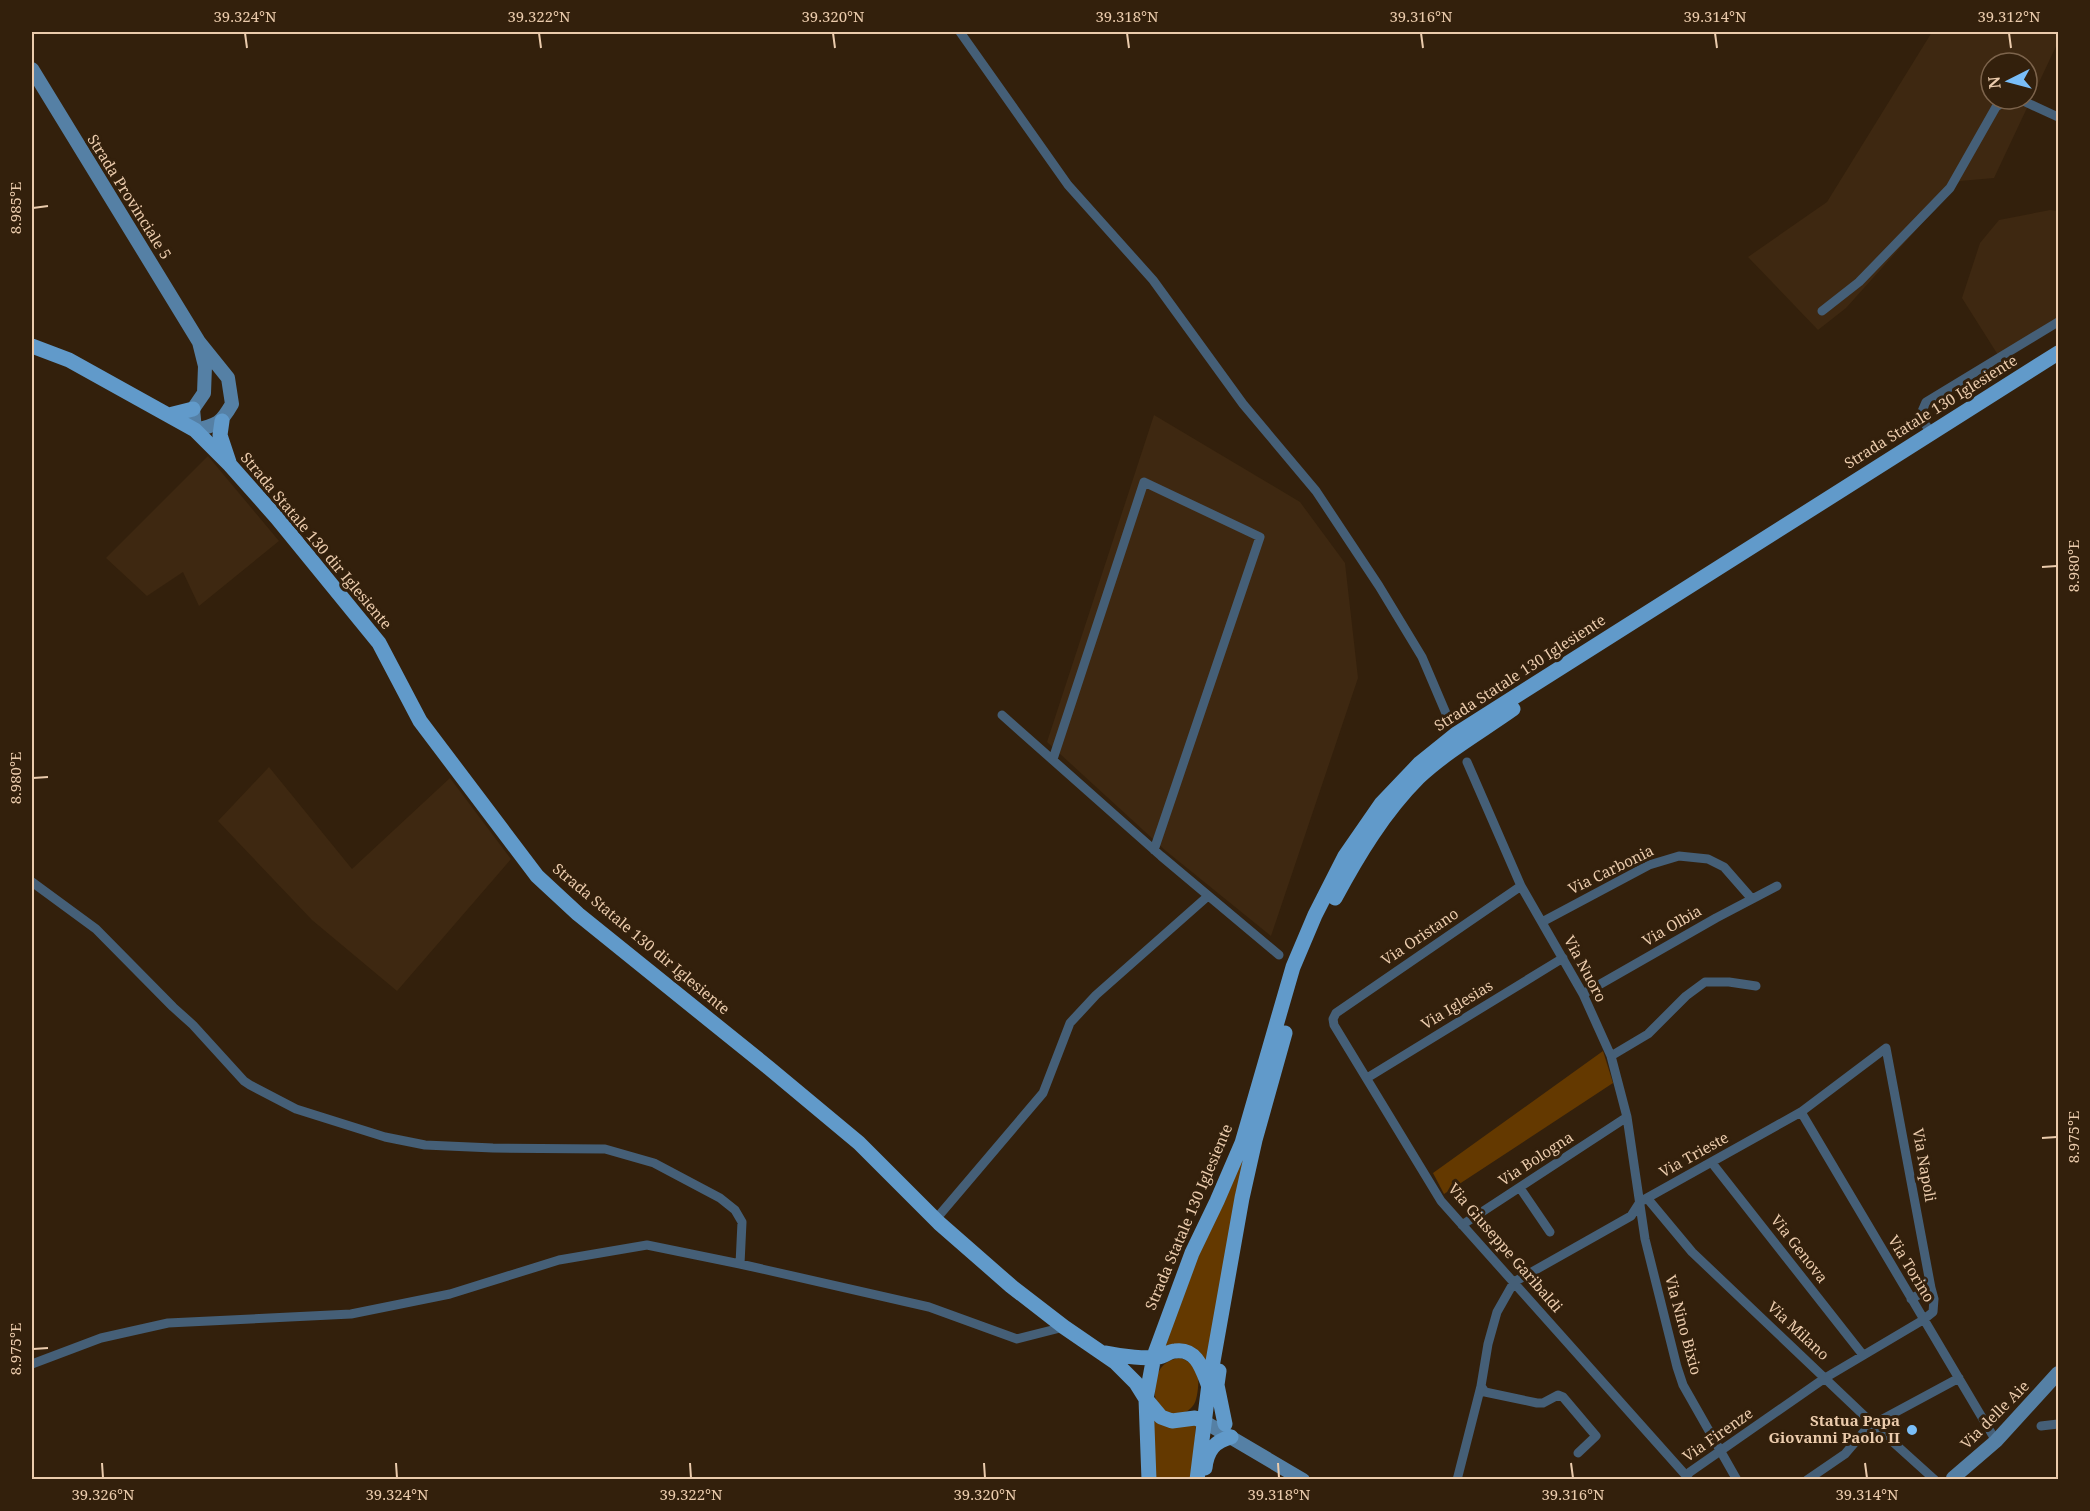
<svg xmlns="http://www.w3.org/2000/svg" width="2090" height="1511" font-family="'Noto Serif',serif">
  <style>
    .built { fill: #3e2811; fill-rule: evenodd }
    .green { fill: #643900 }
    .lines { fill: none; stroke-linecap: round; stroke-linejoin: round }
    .street { stroke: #455f77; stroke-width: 9 }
    .secondary { stroke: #5580a5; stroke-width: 14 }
    .primary { stroke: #619aca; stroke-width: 15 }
    .ticks { fill: none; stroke: #ebcbac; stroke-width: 2 }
    .poi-dot { fill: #7abef8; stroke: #33200c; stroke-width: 2 }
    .labels { text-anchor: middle; stroke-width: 6; stroke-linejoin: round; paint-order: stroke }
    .street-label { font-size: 15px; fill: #ebcbac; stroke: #33200c }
    .poi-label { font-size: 15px; font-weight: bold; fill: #ebcbac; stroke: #33200c; text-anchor: end }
    .neatline { fill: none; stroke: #ebcbac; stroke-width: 2 }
    .ticks-label { font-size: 15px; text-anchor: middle; fill: #ebcbac }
  </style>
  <rect width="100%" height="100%" fill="#33200c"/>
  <path class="built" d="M1932,32H2058V42L1994,178L1960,181L1846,308L1818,330L1748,257L1827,202ZM1991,63H2027V99H1991Z
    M2050,210L2058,211V321L1998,355L1962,298L1980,243L1999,220Z
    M1154,415L1300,502L1345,563L1358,678L1271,936L1166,851L1047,742Z
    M208,456L279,541L199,606L183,572L147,596L106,558Z
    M269,767L352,869L450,778L511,859L397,991L312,920L218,821Z"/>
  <path class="green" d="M1603,1051L1613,1083L1444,1194L1433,1173Z
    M1247,1149L1207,1364L1160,1348L1174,1307Z
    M1180,1358C1199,1364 1200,1378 1197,1395C1196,1400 1195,1404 1191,1408C1179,1420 1157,1413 1155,1396C1153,1377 1160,1360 1180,1358Z
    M1150,1414L1196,1424L1192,1479H1154Z"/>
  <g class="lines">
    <path class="street" d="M960,32L1068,185L1153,280L1243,404L1316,491L1379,586L1422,657L1448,718
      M2019,99L2058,117
      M1822,311L1859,282L1950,188L1996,107L2008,99
      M1931,433L1920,416L1926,402L2058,322
      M1002,715L1161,856L1279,955
      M1053,759L1144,482L1260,537L1154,850
      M1467,762L1521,886L1583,994L1611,1056L1627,1117L1645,1239L1677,1367L1683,1385L1737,1480
      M32,882L96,929L173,1007L193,1025L244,1081L250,1085L296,1109L385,1137L425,1145L493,1148L605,1149L654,1163L720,1198L735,1210L742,1222L740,1264
      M1521,886L1336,1013L1333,1019L1334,1025L1441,1201L1690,1480
      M1542,922L1649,865L1679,856L1708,859L1724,867L1752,899
      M1583,994L1716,918L1777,886
      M1611,1056L1648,1034L1686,996L1705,982H1729L1756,986
      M1367,1078L1563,958
      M1801,1112L1996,1441
      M1712,1163L1863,1355
      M1520,1188L1550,1232
      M1647,1198L1692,1252L1874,1425L1935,1480
      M936,1219L1043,1093L1070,1023L1096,995L1208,896
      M1462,1225L1627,1117
      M32,1364L101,1338L168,1323L351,1314L450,1294L559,1260L647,1245L740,1264L929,1307L1017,1339L1064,1327
      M1481,1386L1485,1392L1537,1403H1543L1558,1395L1563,1397L1596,1436L1578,1453
      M2041,1426L2058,1424
      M1457,1480L1481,1386L1488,1344L1497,1312L1514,1282L1631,1216L1640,1202L1647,1198L1801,1112L1886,1048L1931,1288
      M1683,1480L1690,1472L1825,1378L1923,1320L1933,1312L1934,1299L1931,1288L1911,1299
      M1807,1480L1845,1454L1868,1427L1959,1378"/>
    <path class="secondary" d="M32,69L199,342L228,378L232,404C221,423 218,425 195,430L193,409L204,393L205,366L199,342
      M1203,1421L1303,1480
      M1953,1478L1996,1441L2058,1373"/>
    <path class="primary" d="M32,346L69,360L195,430L230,465L277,518L379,643L420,721L537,876L578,914L769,1068L859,1143L939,1223L1011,1286L1064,1327L1115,1362L1136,1383L1146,1399L1161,1417L1172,1421L1195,1418L1203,1421
      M169,415L193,409
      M222,421L220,435L229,462
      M1335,898C1358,855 1384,812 1419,777C1447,751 1482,731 1513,709
      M1106,1353C1120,1356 1149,1360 1162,1356C1167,1354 1170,1351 1175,1351C1196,1348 1202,1368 1208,1384
      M1219,1371L1217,1385L1225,1424
      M1205,1468C1207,1450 1215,1441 1231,1437
      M1149,1480L1146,1399L1154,1356L1192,1253L1217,1201L1242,1143L1293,967L1315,915L1345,856L1381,804L1420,763L1456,734L2058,353
      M1197,1480L1209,1384L1242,1198L1255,1140L1285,1033"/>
  </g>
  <path class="ticks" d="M245,33L247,48M539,33L541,48M833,33L835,48M1127,33L1129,48M1421,33L1423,48M1715,33L1717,48M2009,33L2011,48M33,208L48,206M2042,567L2057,566M33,778L48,777M2042,1138L2057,1137M33,1349L48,1348M102,1463L103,1478M396,1463L397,1478M690,1463L691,1478M984,1463L985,1478M1278,1463L1279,1478M1571,1463L1573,1478M1865,1463L1867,1478"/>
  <circle class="poi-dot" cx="1912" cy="1430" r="6"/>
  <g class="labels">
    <g class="street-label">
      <text transform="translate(129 197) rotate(58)" y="5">Strada Provinciale 5</text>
      <text transform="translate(1931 412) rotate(-32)" y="5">Strada Statale 130 Iglesiente</text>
      <text transform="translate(316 541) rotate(50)" y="5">Strada Statale 130 dir Iglesiente</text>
      <text transform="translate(1520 673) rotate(-33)" y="5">Strada Statale 130 Iglesiente</text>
      <text transform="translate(1611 870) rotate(-26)" y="5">Via Carbonia</text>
      <text transform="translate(1672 926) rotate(-30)" y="5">Via Olbia</text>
      <text transform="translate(1420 937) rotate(-34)" y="5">Via Oristano</text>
      <text transform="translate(641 939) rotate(40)" y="5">Strada Statale 130 dir Iglesiente</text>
      <text transform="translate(1585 969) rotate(62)" y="5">Via Nuoro</text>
      <text transform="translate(1457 1005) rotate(-31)" y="5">Via Iglesias</text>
      <text transform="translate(1694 1155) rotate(-29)" y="5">Via Trieste</text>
      <text transform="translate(1536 1159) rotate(-33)" y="5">Via Bologna</text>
      <text transform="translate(1924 1165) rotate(80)" y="5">Via Napoli</text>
      <text transform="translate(1189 1217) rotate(-67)" y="5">Strada Statale 130 Iglesiente</text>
      <text transform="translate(1505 1248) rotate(49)" y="5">Via Giuseppe Garibaldi</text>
      <text transform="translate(1799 1249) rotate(52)" y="5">Via Genova</text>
      <text transform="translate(1911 1269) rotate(59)" y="5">Via Torino</text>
      <text transform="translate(1683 1325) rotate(75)" y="5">Via Nino Bixio</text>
      <text transform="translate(1798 1331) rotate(43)" y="5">Via Milano</text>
      <text transform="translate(1995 1415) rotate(-45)" y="5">Via delle Aie</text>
      <text transform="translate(1718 1435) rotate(-35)" y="5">Via Firenze</text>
    </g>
    <g class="poi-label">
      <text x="1900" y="1426">Statua Papa<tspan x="1900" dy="17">Giovanni Paolo II</tspan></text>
    </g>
  </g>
  <rect width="2090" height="1511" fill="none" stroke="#33200c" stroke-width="66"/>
  <g transform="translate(2009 81) rotate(264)"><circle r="28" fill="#33200c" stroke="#7d644c" stroke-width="1.5"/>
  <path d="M0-4.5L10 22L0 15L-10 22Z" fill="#7abef8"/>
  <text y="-9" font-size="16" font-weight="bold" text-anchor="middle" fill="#ebcbac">N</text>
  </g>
  <rect x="33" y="33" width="2024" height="1445" class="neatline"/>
  <g class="ticks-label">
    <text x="245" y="22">39.324°N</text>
    <text x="539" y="22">39.322°N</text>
    <text x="833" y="22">39.320°N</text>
    <text x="1127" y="22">39.318°N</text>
    <text x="1421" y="22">39.316°N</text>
    <text x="1715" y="22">39.314°N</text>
    <text x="2009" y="22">39.312°N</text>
    <text transform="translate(16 208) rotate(-90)" y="5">8.985°E</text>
    <text transform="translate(2074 566) rotate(-90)" y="5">8.980°E</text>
    <text transform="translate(16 778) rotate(-90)" y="5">8.980°E</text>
    <text transform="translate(2074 1137) rotate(-90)" y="5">8.975°E</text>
    <text transform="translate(16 1349) rotate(-90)" y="5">8.975°E</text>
    <text x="103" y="1500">39.326°N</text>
    <text x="397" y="1500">39.324°N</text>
    <text x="691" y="1500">39.322°N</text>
    <text x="985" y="1500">39.320°N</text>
    <text x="1279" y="1500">39.318°N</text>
    <text x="1573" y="1500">39.316°N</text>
    <text x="1867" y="1500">39.314°N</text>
  </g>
</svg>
